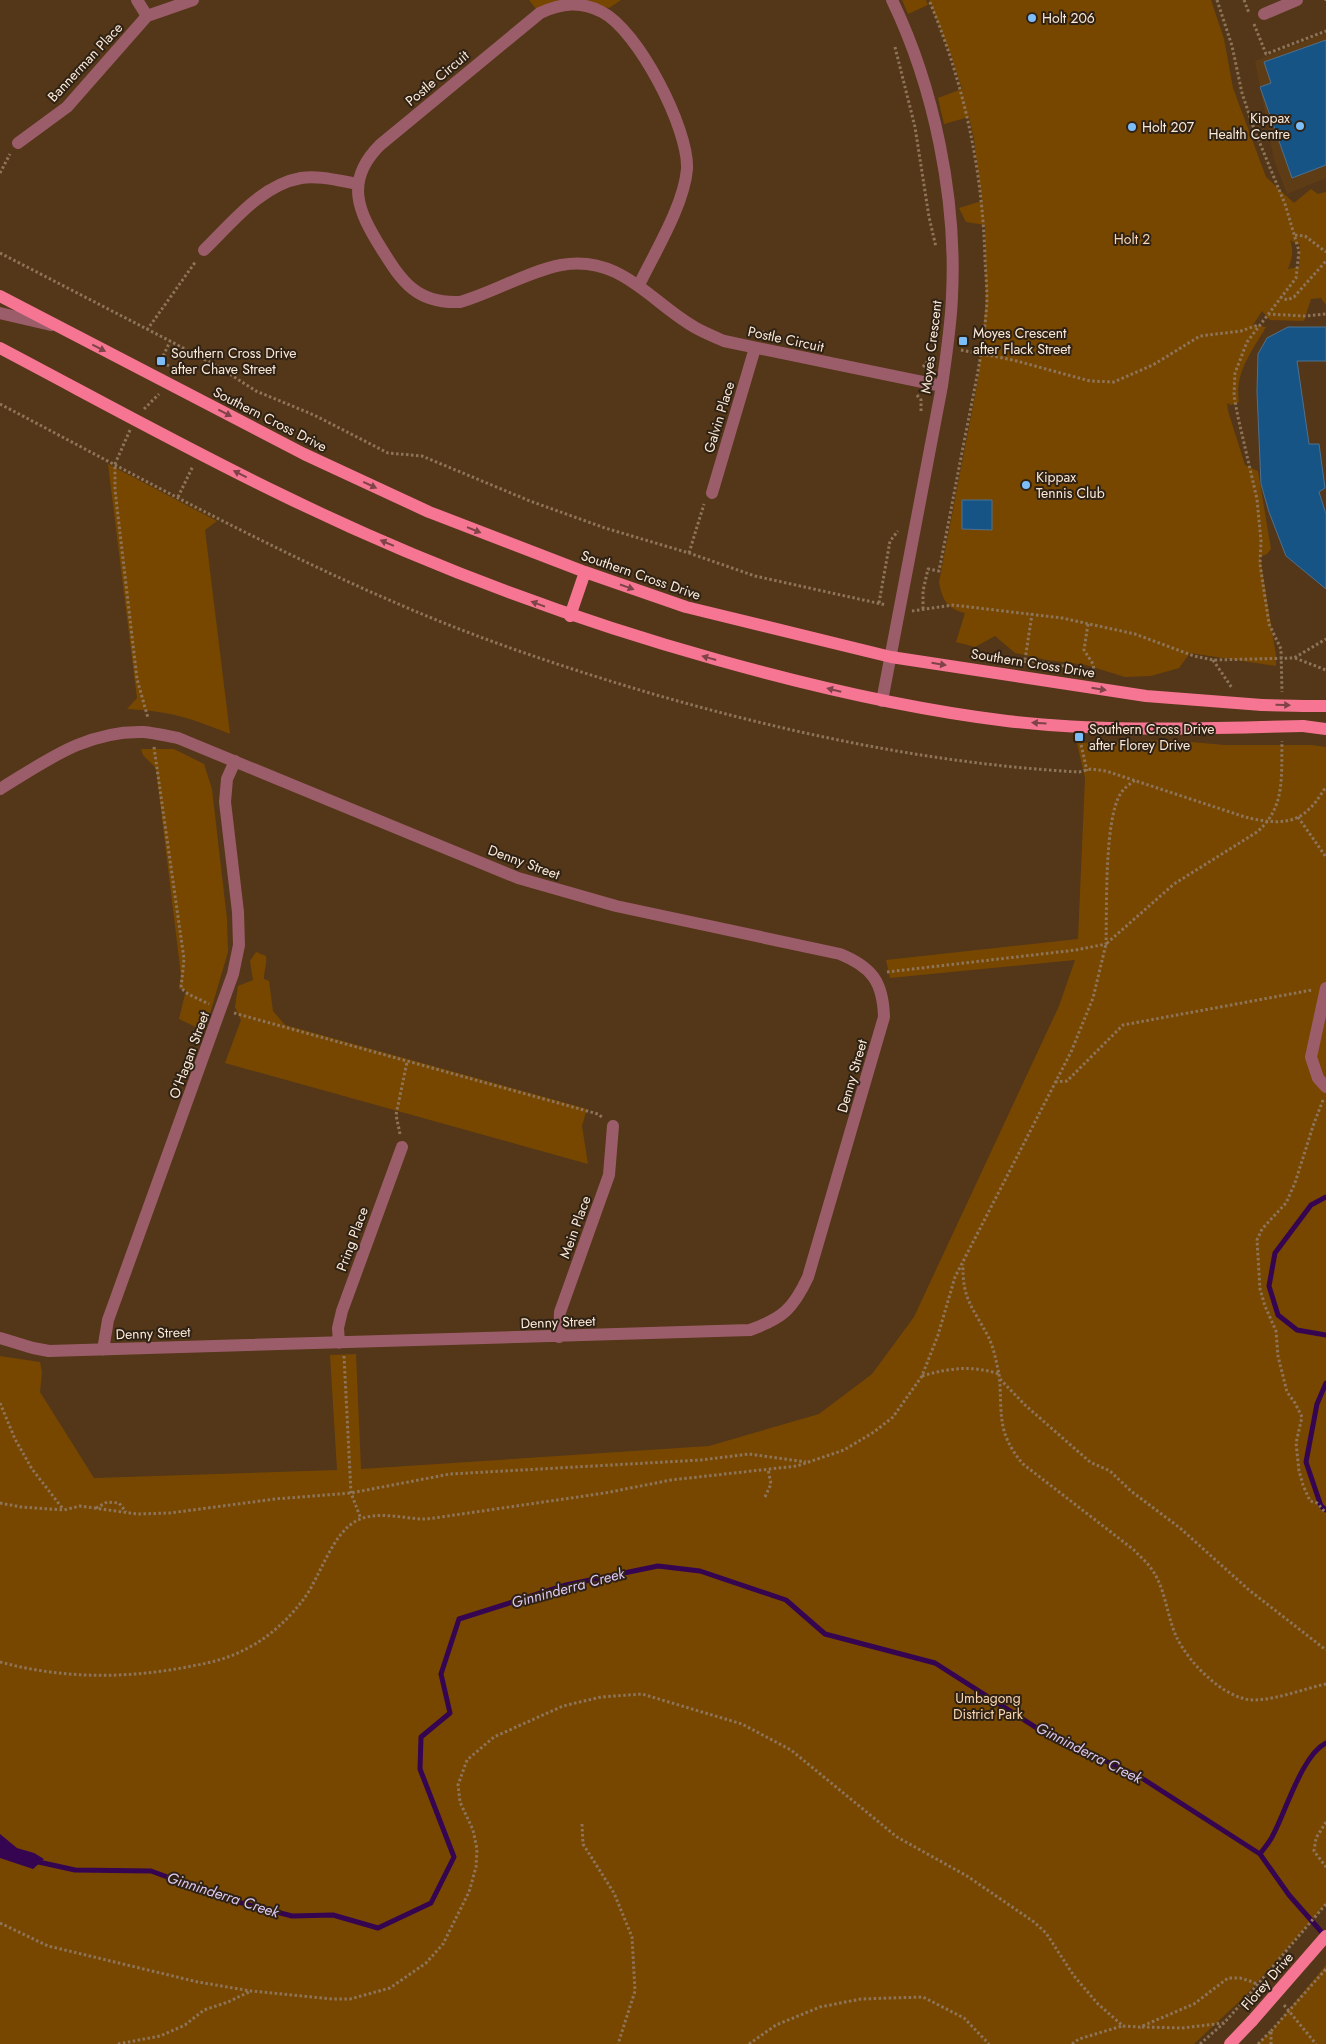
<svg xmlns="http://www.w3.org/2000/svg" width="1326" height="2044" font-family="Jost,sans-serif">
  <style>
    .built { fill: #5e3d16 }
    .green { fill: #774700; fill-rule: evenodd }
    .water { fill: #350552 }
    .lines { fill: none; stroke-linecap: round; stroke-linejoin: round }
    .stream { stroke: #350552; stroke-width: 5 }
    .building { fill: #155484; stroke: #4f708e }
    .path { stroke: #8d745a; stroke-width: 3; stroke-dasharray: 2.5 2.5; stroke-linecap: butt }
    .minor { stroke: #9c5d6a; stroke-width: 12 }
    .major { stroke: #f57593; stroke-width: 12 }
    .path-bridge { stroke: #8d745a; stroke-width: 3; stroke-dasharray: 2.5 2.5; stroke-linecap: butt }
    .major-bridge { stroke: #f57593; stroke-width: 12 }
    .oneway { fill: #7e4347 }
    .poi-dot { fill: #7dbef9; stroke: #2f2215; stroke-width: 2 }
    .labels { text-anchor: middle; stroke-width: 4; stroke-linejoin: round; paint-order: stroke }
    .poi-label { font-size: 14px; fill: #fbe9d8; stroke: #2f2215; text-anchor: start }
    .street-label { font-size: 14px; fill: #fbe9d8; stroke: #2f2215 }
    .park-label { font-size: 14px; fill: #f9d5b1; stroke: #2f2215 }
    .water-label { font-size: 15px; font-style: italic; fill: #dcc7f2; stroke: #2f2215 }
  </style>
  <rect width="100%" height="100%" fill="#533718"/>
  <path class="built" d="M1326,33V178L1287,194L1274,160L1255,61Z"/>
  <path class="green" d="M529,0H621L609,8L597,6L536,9Z
    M902,0H926L928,5L908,14Z
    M929,0H1211L1224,39L1233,88L1266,177L1294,203L1311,189L1318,194L1326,192V305L1321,298L1311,299L1304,321L1270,320L1262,311L1253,325L1266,327C1252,351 1234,373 1239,402L1231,405L1227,403L1228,411L1245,465L1258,471L1271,549L1267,554L1260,557L1276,655V666L1190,653L1179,668L1151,676L1125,677L1086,665L1047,660L1015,653L995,636L975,647L956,642L965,613C947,609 942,599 939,582L978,380L986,300L985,225L966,222L959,208L982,201L974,139L969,117L944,124L938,98L962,89L951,55ZM1290,240L1300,245L1299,267L1288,269C1292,259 1294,251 1290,240Z
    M108,464L217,521L205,530L230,734C191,718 169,711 127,709L137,698Z
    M1168,740L1225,745H1312L1326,747V1904L1243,1998L1194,2044H0V1356L40,1362L42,1373L40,1392L94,1478L337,1470L330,1355L356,1354L361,1469L709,1446L819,1414L872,1374L914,1317L1059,1006L1075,960L890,978L886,960L1078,939L1085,778L1077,743Z
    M141,749H174L204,764L212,789L227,919L228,952L206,1027L200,1029L179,1019L186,990L179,989L181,976L156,768L143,755Z
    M256,952L266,956C267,965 264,970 264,979L269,981L273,1011L285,1025L587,1109L582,1126L588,1164L225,1063L241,1020L235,1007L238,986L253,980L250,961Z
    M1326,1965V2044H1257L1271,2031Z"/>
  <path class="water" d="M0,1834L17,1848L34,1853L44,1859L33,1869L0,1858Z"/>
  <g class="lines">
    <path class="stream" d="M1326,1197L1311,1205L1275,1253L1269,1286L1278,1315L1297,1330L1326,1335
      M1326,1383L1317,1404L1306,1462L1321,1506L1326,1510
      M1260,1854C1264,1848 1270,1842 1273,1835C1286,1811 1302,1755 1326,1743
      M34,1861L75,1870L151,1871L230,1900L292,1916L333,1915L378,1928L431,1903L454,1857L420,1769L421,1737L450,1713L441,1674L459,1619L566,1585L658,1566L700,1571L786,1600L825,1634L935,1663L1043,1732L1140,1777L1260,1854L1289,1895L1326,1937"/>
  </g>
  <path class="building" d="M1326,40V165L1292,178L1260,87L1271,83L1264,62Z
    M1288,327H1326V361H1297L1309,444H1319L1325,488L1319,492L1326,514V589L1286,556L1269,512L1261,484L1257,392L1258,354L1267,338Z
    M962,500H992V530L962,529Z"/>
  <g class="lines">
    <path class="path" d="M1217,0L1232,46L1242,93L1254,129L1285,204L1299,251L1296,278L1247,342L1235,373L1234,396L1238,417L1257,499L1261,541L1260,564L1269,624L1281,649L1282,692
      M1244,0L1249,13
      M1326,0V1
      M1254,24L1266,54L1326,31
      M895,47L915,127L929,217L936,247
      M0,173L10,154
      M1295,235L1305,236L1326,252
      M0,253L170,341L217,366L256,391L314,415L388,453L422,456L530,501L605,528L689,553L755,576L886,605
      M1280,297L1287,300L1294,297L1326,261
      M1268,314L1304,316L1326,314
      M147,330L196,261
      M748,332L751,330L774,334L776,338
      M961,350L1013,360L1090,381L1114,382L1153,365L1200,336L1241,331L1258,325
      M169,366L161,361L170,341
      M923,367L931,357
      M917,395L921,400V412
      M0,404C133,474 265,547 403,606C484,641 569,669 653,694C792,734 934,764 1079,772L1091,769L1106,771L1245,817C1266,822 1292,827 1309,809C1316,803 1321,794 1326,787
      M144,409L159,394
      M130,430L115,464V490L137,679L148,718
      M178,497L193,466
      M689,553L704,504
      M879,603L890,541L898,531
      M923,609V591L928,569L939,571C949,521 958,472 968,422C975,386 983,350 986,314C988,297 986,278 985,261C983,171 964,83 929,0
      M912,611L953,605L1062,618L1135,634L1194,656L1213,660L1294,658L1326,639
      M1088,624L1084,650L1093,664L1095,676
      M1295,658L1326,670
      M1025,660L1032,614
      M1213,660L1232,688
      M1025,663V660L1095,671
      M1080,740L1087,771
      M154,747L184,959L181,988L188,994L209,1004
      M1298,817L1326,857
      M887,972L1076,950L1106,944C1107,910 1104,818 1121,793C1124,788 1130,784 1135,780
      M234,1013L598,1114L603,1118
      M1055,1082L1067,1081L1123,1025L1312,990
      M1323,1100L1313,1126L1295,1183L1286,1203L1262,1229L1257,1240L1260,1289L1265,1306L1276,1331L1278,1356L1287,1392L1295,1403L1302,1417L1296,1443L1299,1471L1303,1485L1310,1501L1317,1503L1326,1513
      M400,1134L396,1115L407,1062
      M344,1356L351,1493L361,1519
      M999,1374C1003,1412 995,1431 1023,1464L1134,1550C1139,1556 1146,1561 1150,1567C1166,1587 1166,1615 1177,1638C1189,1663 1226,1701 1255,1700C1279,1699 1303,1689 1326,1684
      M922,1376C949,1368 972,1365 999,1374C996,1361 994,1348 988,1336C973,1308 962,1299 963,1264
      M1000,1379L1025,1405L1090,1462L1110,1471L1131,1491L1180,1528L1249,1590L1326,1650
      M0,1403L15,1439L32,1469L63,1509
      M765,1497L771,1484L768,1469
      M0,1503L21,1507L64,1510L80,1506L137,1514L170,1513L275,1499L351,1493L450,1474L701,1460L749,1454L806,1462
      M96,1508L107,1502L119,1503L126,1512
      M0,1662C63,1679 128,1679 192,1666C209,1663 226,1659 242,1651C266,1640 287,1621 303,1600C320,1578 332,1532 358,1520C378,1511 401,1518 422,1519C428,1519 434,1518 441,1517L605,1493L671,1480L797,1466L844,1450L874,1432L893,1417L922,1376L938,1335L955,1277L1071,1052L1093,998L1106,944L1174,884L1257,832C1286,807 1281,776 1282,741
      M1326,1822L1316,1838L1314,1851L1326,1867
      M582,1824L583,1844L614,1893L632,1937L635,1991L618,2044
      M0,1923L48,1946L198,1982L251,1991L332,1999H350L390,1988L426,1963L443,1944L469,1892L476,1867L477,1849L473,1830L460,1802L458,1785L467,1760L494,1737L563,1706L601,1697L642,1694L742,1724L791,1750L897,1837L967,1876L1034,1922L1046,1933L1074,1976L1098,2004L1123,2026L1140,2027L1194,2004L1228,1978H1240L1253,1982L1264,1989
      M1284,2005L1316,2044
      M1142,2027L1182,2028L1224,2023L1240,2005
      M1271,2032V2044
      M118,2044L160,2036L185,2025L204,2010L228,2002L251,1991
      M749,2044L776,2025L820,2007L861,1999L923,1997L964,2018L989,2044
      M1072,2044L1079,2039L1122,2026
      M1200,2044L1224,2023
      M1258,2044L1271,2031"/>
    <path class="minor" d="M137,0L147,16
      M1264,14L1297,0
      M18,143L67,107L147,16L193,0
      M204,250C232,223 261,185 301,178C319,175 340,181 358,184
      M639,285C655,252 684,205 687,169C689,129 638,30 602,12C581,1 562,3 540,13L380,145C344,181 358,211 381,248C402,282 417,304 460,302C495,292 526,272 561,265C621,254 651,303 696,328C705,333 715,337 724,341L942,386
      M0,313L51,325
      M712,493L755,348
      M882,701L942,386C946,356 951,326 952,296C957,199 934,87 892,0
      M0,789C46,761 87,730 144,732C155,733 167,736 178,738L518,878L616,906L840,954C872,967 883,982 884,1017L808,1277C793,1309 783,1318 750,1330L49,1351L33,1348L0,1338
      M1326,988L1311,1057L1318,1078L1326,1087
      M559,1337L560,1312L609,1175L613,1126
      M339,1343L338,1328L342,1311L402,1147
      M103,1350L108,1320L233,974L239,945L238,912L225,802L227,779L235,761"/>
    <path class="major" d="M0,296L304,454L429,512L585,572L686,607L891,657L1146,696L1262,705
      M0,348C93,397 185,448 280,494C421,563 567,618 718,660C814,687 909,709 1007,721C1091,731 1178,729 1262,727
      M570,616L585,572
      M1304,706H1326
      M1303,726L1326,729
      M1230,2044L1252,2021"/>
    <path class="path-bridge" d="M1240,2005L1326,1904
      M1271,2031L1326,1969"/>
    <path class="major-bridge" d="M1262,705L1304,706
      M1262,727L1303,726
      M1252,2021L1326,1936"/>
  </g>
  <defs><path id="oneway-solid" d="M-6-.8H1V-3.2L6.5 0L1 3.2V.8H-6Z" transform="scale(1.25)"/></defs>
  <g class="oneway">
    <use href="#oneway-solid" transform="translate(99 348) rotate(27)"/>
    <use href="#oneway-solid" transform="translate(225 413) rotate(27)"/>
    <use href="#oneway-solid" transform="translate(240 474) rotate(-153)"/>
    <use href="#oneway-solid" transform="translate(370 485) rotate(25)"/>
    <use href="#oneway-solid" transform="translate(474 530) rotate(22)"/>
    <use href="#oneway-solid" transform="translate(387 543) rotate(-157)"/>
    <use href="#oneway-solid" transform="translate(627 587) rotate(19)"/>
    <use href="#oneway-solid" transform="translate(538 604) rotate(-160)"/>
    <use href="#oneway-solid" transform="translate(709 658) rotate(-164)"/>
    <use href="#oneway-solid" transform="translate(939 664) rotate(9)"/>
    <use href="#oneway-solid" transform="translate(1099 689) rotate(9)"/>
    <use href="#oneway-solid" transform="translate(834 690) rotate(-166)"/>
    <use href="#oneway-solid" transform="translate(1283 705) rotate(1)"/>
    <use href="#oneway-solid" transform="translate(1039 723) rotate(-176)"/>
  </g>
  <g class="poi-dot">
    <circle cx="1032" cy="18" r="5"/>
    <circle cx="1300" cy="126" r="5"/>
    <circle cx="1132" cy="127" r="5"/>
    <rect x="958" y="336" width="10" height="10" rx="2.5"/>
    <rect x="156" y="356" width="10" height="10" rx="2.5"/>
    <circle cx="1026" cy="485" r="5"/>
    <rect x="1074" y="732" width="10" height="10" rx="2.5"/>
  </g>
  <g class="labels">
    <g class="poi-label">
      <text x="1042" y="23">Holt 206</text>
      <text x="1290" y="123" text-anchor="end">Kippax<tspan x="1290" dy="16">Health Centre</tspan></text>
      <text x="1142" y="132">Holt 207</text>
      <text x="973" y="338">Moyes Crescent<tspan x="973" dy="16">after Flack Street</tspan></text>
      <text x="171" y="358">Southern Cross Drive<tspan x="171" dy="16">after Chave Street</tspan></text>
      <text x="1036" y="482">Kippax<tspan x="1036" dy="16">Tennis Club</tspan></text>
      <text x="1089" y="734">Southern Cross Drive<tspan x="1089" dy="16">after Florey Drive</tspan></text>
    </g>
    <g class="street-label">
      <text transform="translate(85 62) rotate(-47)" y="5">Bannerman Place</text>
      <text transform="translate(437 78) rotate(-40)" y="5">Postle Circuit</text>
      <text transform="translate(786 339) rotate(12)" y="5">Postle Circuit</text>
      <text transform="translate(931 347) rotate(-83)" y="5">Moyes Crescent</text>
      <text transform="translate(719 417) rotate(-73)" y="5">Galvin Place</text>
      <text transform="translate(270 419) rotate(27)" y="5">Southern Cross Drive</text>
      <text transform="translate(641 575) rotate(19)" y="5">Southern Cross Drive</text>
      <text transform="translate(1033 663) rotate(9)" y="5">Southern Cross Drive</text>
      <text transform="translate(524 862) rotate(20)" y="5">Denny Street</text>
      <text transform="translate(189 1055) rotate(-70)" y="5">O'Hagan Street</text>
      <text transform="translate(852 1076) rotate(-74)" y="5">Denny Street</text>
      <text transform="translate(575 1227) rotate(-70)" y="5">Mein Place</text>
      <text transform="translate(352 1239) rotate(-70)" y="5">Pring Place</text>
      <text transform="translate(558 1322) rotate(-2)" y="5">Denny Street</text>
      <text transform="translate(153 1333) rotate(-2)" y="5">Denny Street</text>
      <text transform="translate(1267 1981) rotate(-49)" y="5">Florey Drive</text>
    </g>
    <g class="park-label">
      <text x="1132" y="244">Holt 2</text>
      <text x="988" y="1703">Umbagong<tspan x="988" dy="16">District Park</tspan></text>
    </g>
    <g class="water-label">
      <text transform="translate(568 1588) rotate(-15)" y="5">Ginninderra Creek</text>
      <text transform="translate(1089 1753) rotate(27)" y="5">Ginninderra Creek</text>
      <text transform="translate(223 1895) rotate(18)" y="5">Ginninderra Creek</text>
    </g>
  </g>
</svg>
